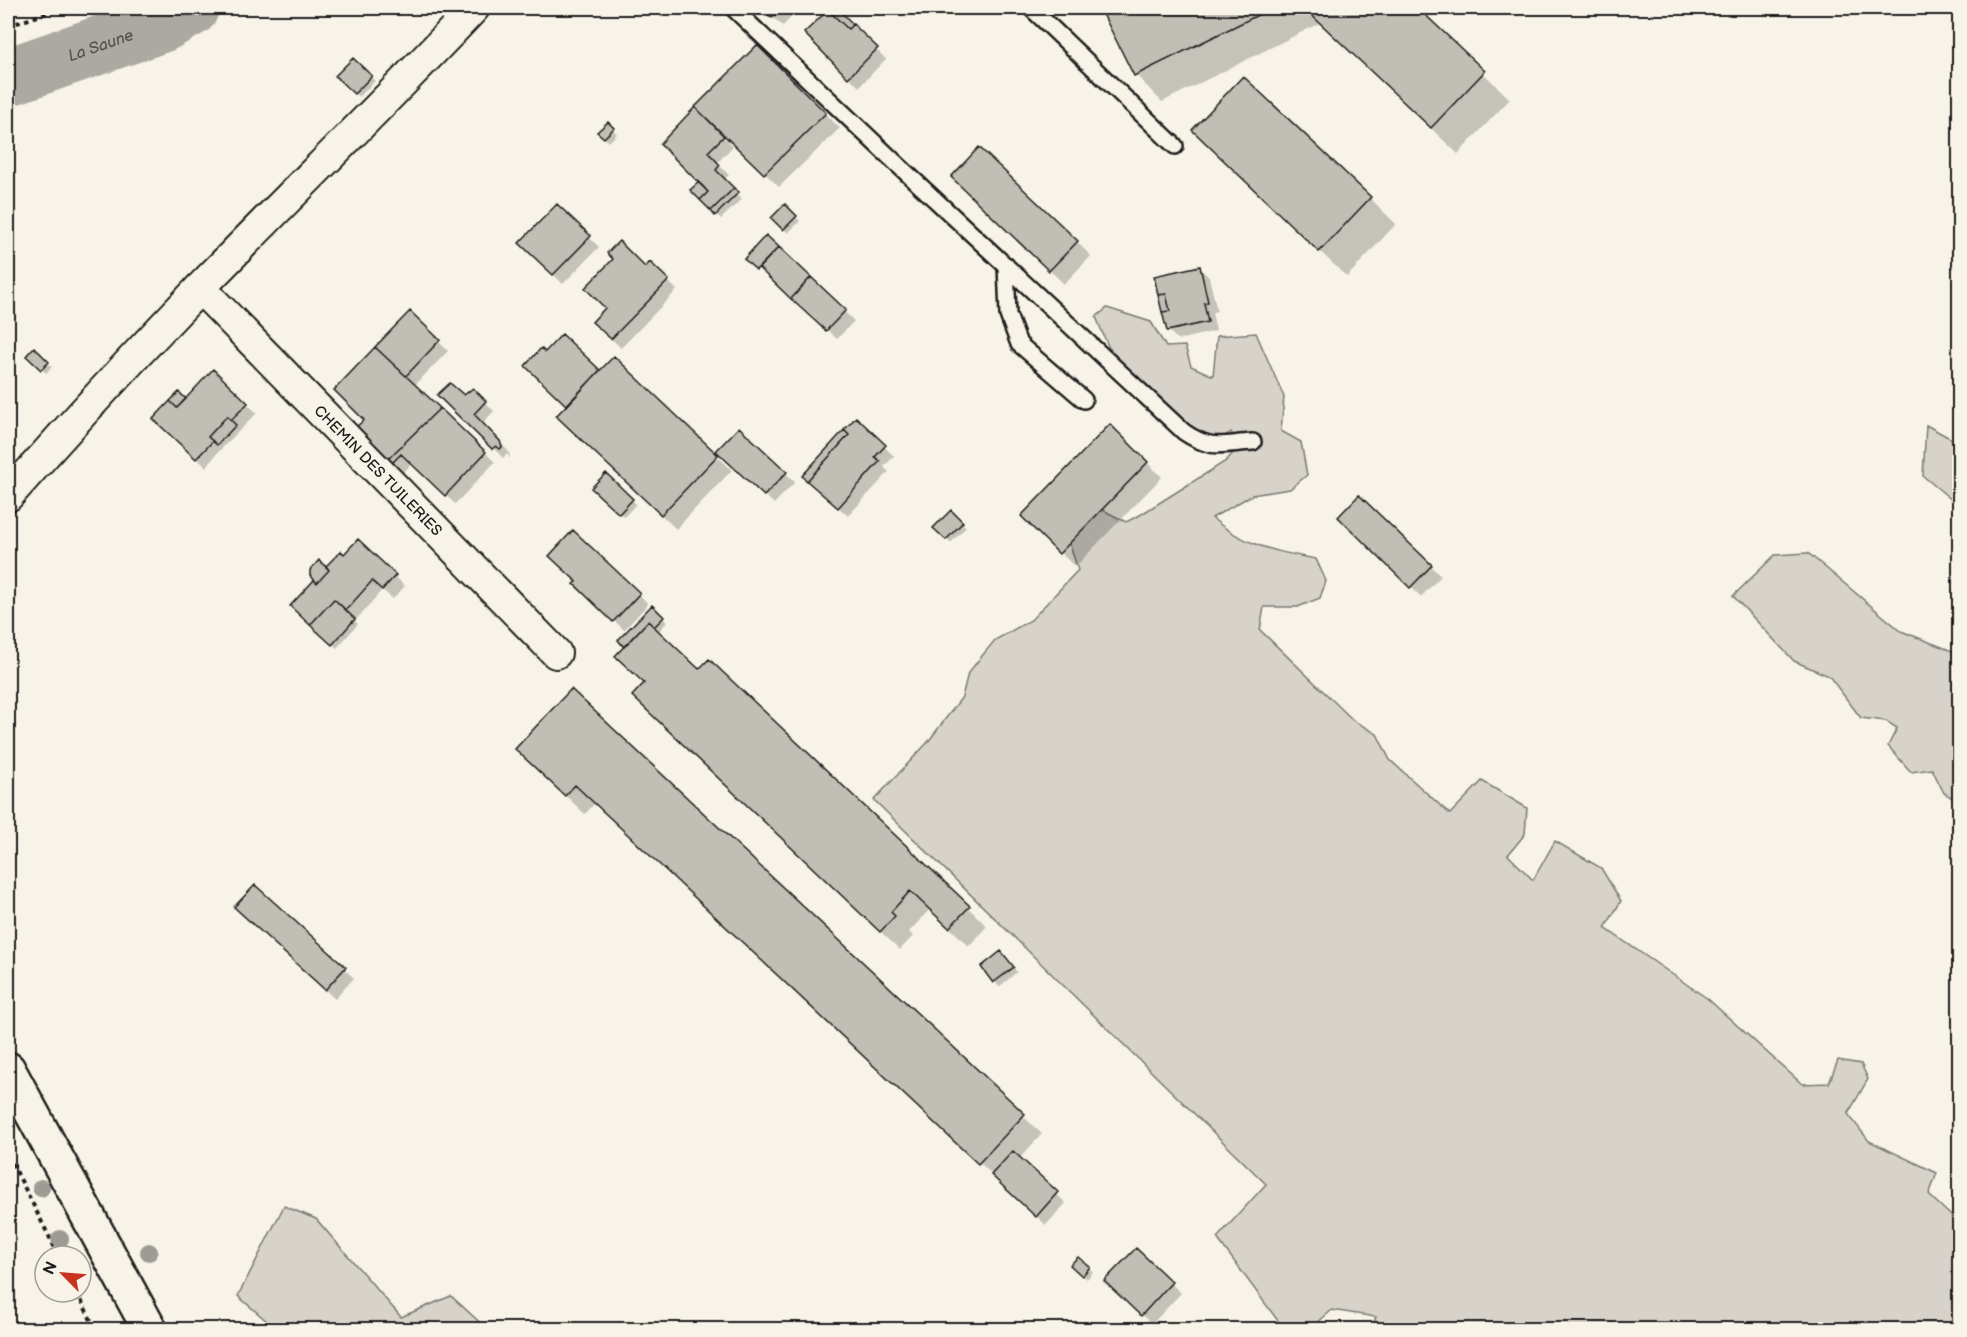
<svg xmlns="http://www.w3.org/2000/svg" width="1967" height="1337" font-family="'Balsamiq Sans',sans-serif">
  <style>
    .green { fill: #d7d3cb; stroke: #7a7874; stroke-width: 1.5 }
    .shadow { fill: #0003 }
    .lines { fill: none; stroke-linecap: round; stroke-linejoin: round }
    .river { stroke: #aca9a2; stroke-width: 58 }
    .building { fill: #c0beb5; stroke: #1c1c1c; stroke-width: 1.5 }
    .service-casing { stroke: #1c1c1c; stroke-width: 20 }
    .minor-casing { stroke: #1c1c1c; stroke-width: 34 }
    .secondary-casing { stroke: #1c1c1c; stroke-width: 38 }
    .path { stroke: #1c1c1c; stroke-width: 4; stroke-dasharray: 4.5 4.5; stroke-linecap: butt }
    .service { stroke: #f7f3e8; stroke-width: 15 }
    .minor { stroke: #f7f3e8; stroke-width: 30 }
    .secondary { stroke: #f7f3e8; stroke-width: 33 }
    .tree { fill: #9d9b95 }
    .labels { text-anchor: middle; stroke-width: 6; stroke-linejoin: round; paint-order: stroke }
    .street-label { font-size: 15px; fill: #1c1c1c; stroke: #f7f3e8 }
    .water-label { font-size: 16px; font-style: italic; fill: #565452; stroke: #f7f3e8 }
  </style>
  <rect width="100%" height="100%" fill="#f7f3e8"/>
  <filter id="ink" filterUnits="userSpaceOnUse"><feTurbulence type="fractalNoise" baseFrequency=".0167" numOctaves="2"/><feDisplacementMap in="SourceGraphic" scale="12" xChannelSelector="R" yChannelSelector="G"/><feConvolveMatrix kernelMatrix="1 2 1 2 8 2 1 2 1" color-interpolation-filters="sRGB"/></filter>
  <g filter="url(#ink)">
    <path class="green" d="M1107,308L1151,322L1166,347L1185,346L1191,366L1213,376L1217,336L1256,333L1284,397L1281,431L1301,442L1307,475L1290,489L1252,495L1212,518C1243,545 1276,552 1316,559L1326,581L1320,598L1298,607H1264L1260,630L1354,721L1377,734L1390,760L1450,814L1482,781L1527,808L1525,834L1508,855L1533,880L1555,841L1601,868L1621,901L1605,928L1708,999L1802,1084L1829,1083L1838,1060L1861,1064L1868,1079L1848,1114L1869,1141L1937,1173L1929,1195L1948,1213L1959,1219V1329L1371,1330L1376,1317L1332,1310L1310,1329H1284L1217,1238L1266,1184L874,800L928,742L962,697L968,673L995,640L1031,620L1078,570L1067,536L1097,507L1126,522L1140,515L1226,461L1239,446L1231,432L1207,448L1145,396L1108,346L1096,317Z
      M1926,425L1959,443V506L1923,476Z
      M1808,553L1901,631L1955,652L1960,660L1959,802L1944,793L1932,769L1911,772L1888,746L1897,728L1886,721L1861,718L1829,676L1794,661L1733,596L1775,555Z
      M284,1206L316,1219L401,1317L451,1296L487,1329H276L238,1296Z"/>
    <path class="shadow" d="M761,8H789L794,14L783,26Z
      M833,8L886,59L859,87L806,33Z
      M1110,8H1416L1510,99L1458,154L1320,23L1162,102L1136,75L1103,11Z
      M757,48L840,128L779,187L707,117L705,119L733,146L717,163L729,175L724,180L742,199L721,219L692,190L712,194L662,144Z
      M353,60L375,81L359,97L337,76Z
      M608,124L617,134L609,142L599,132Z
      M1220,157L1370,198L1396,224L1347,277Z
      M967,191L1077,242L1091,256L1064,284Z
      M557,206L599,247L563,284L521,243Z
      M785,206L800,221L788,233L773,218Z
      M766,237L854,321L837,339L764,271L762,273L746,259Z
      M615,259L646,269L650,264L677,290L621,348L594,322L607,308Z
      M1199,268L1209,277L1217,311L1212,312L1216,331L1178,340L1168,330Z
      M410,313L448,351L414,386L495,462L455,504L412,463L403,473L371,442L366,420L380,354Z
      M562,337L600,373L614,358L732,470L676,529L573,430L568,406L545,354Z
      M34,349L52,367L46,373L28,356Z
      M213,372L257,413L220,450L206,467L165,428L186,400Z
      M473,390L494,411L482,424L509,452L510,458L507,454L503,458L440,395L464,397Z
      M856,420L894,456L884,467L889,472L848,516L818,488Z
      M1110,427L1162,477L1075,567L1023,516Z
      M739,429L795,482L774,504L718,451Z
      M606,475L636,504L624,517L593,488Z
      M1359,497L1441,576L1421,597L1340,517Z
      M951,512L966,527L951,543L935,528Z
      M358,541L405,586L393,599L382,590L355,621L358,624L337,648L301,615L320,588L334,575L344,557Z
      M579,582L639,594L648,604L624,630L576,584Z
      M652,607L667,622L658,632L699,671L709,661L987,926L969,946L930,909L909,932L913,936L900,950L652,715L646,683Z
      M572,691L1042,1134L1019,1159L1066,1203L1046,1225L595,803L585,814L536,768Z
      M255,887L354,978L335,999L245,917Z
      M1005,957L1017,972L999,987L983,967Z
      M1136,1250L1181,1293L1152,1324L1107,1281Z
      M1078,1259L1093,1272L1087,1279L1073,1265Z"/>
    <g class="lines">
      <path class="river" id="s1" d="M8,77L163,23L190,8"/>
    </g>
    <path class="building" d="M759,8H783L772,18Z
      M830,8H837L853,24L848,29L828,10Z
      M1107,8H1272L1134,76L1101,10Z
      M1304,8H1418L1485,71L1431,128Z
      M828,10L848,29L853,24L878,48L848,78L804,33Z
      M757,45L826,113L764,174L695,107Z
      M353,58L372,76L354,94L335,76Z
      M1243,76L1371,197L1319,252L1192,130Z
      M695,107L724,136L708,152L720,165L716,170L734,188L711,211L700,200L708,192L660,144Z
      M608,122L614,128L604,138L597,132Z
      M979,147L1078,241L1049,271L951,177Z
      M699,182L708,192L700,200L690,190Z
      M734,188L739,192L715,216L711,211Z
      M557,204L591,236L553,275L519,243Z
      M785,204L797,216L783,230L771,218Z
      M766,235L779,247L756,270L744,259Z
      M619,241L645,267L650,262L669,280L611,339L592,322L605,308L585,288L613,259L607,253Z
      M779,247L811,277L791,299L759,268Z
      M1200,266L1208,302L1204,303L1208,322L1167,331L1162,312L1170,311L1166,294L1158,295L1154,276Z
      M811,277L846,310L826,331L791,299Z
      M1166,294L1170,311L1162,312L1158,295Z
      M410,311L440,340L406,376L375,347Z
      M562,334L600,370L567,406L525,366L541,348L545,352Z
      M34,347L49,362L41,370L26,356Z
      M375,347L440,408L388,459L355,428L364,420L334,390Z
      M614,356L718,455L661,515L556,416Z
      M213,369L248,403L231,420L227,416L208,437L213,441L196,459L153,419L170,401L177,408Z
      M450,383L464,395L473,388L486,401L474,414L500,441L502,447L500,449L496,446L492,449L437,395Z
      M179,392L186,399L177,408L170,401Z
      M440,408L486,452L445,496L401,454L392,463L388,459Z
      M227,416L236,425L217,445L208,437Z
      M856,417L886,445L875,457L880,461L838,508L807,481L849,435L844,430Z
      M1110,424L1148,462L1059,554L1021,516Z
      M739,427L787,472L764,496L716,451Z
      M844,430L849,435L807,481L802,476Z
      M606,473L633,499L619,514L591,488Z
      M1359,495L1432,565L1410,588L1338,517Z
      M951,510L963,522L946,540L933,528Z
      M573,530L640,593L613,622L574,584L577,582L549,556Z
      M358,539L396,575L382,590L372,581L346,610L334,599L310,625L290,606L314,580L317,583L329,570L326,566L341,551L344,554Z
      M319,560L329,570L317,583L310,575V570Z
      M334,599L355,619L332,645L310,625Z
      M652,605L664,617L654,627L648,621L624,647L618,640Z
      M648,621L699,669L709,659L970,906L949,928L910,891L891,912L895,916L880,932L632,696L644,683L615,656Z
      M571,689L1025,1114L978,1164L575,785L565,796L515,749Z
      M255,885L346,967L325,990L234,907Z
      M1001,951L1014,967L993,983L981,967Z
      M1013,1151L1058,1192L1036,1217L991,1175Z
      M1136,1248L1172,1282L1141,1316L1104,1281Z
      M1078,1257L1090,1267L1082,1276L1070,1265Z"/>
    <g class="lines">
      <g class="service-casing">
        <path id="service" d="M733,8L898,165L1184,432C1212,451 1221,444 1253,442
          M1031,8L1175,146
          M1006,265L1008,315L1019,344L1084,400"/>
      </g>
      <g class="minor-casing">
        <g id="minor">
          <path id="s2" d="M200,288L556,653"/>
          <path d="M8,496C71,425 135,355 201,287C292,193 385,103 474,8"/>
        </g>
      </g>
      <g class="secondary-casing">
        <path id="secondary" d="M8,1069L150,1330"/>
      </g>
      <path class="path" d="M8,26L62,8
        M8,1155L59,1256
        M77,1292L96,1330"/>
      <use href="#service" class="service"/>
      <use href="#minor" class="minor"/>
      <use href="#secondary" class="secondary"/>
    </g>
    <g class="tree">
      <circle cx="41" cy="1188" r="9"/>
      <circle cx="60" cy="1239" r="9"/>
      <circle cx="149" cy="1252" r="9"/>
    </g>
  </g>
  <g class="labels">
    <g class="street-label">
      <text dy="5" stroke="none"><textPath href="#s2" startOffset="255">CHEMIN DES TUILERIES</textPath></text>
    </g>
    <g class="water-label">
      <text dy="6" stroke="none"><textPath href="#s1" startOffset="98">La Saune</textPath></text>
    </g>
  </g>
  <rect width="1967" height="1337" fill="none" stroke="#f7f3e8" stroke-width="30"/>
  <rect x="15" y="15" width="1937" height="1307" fill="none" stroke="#1c1c1c" stroke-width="2" filter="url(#ink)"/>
  <g transform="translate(63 1274) rotate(295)"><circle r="28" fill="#f7f3e8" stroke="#9f9d96" stroke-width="1.5"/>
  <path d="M0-4.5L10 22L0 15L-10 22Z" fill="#c8321e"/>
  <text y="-9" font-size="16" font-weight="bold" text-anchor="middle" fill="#1c1c1c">N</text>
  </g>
</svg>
